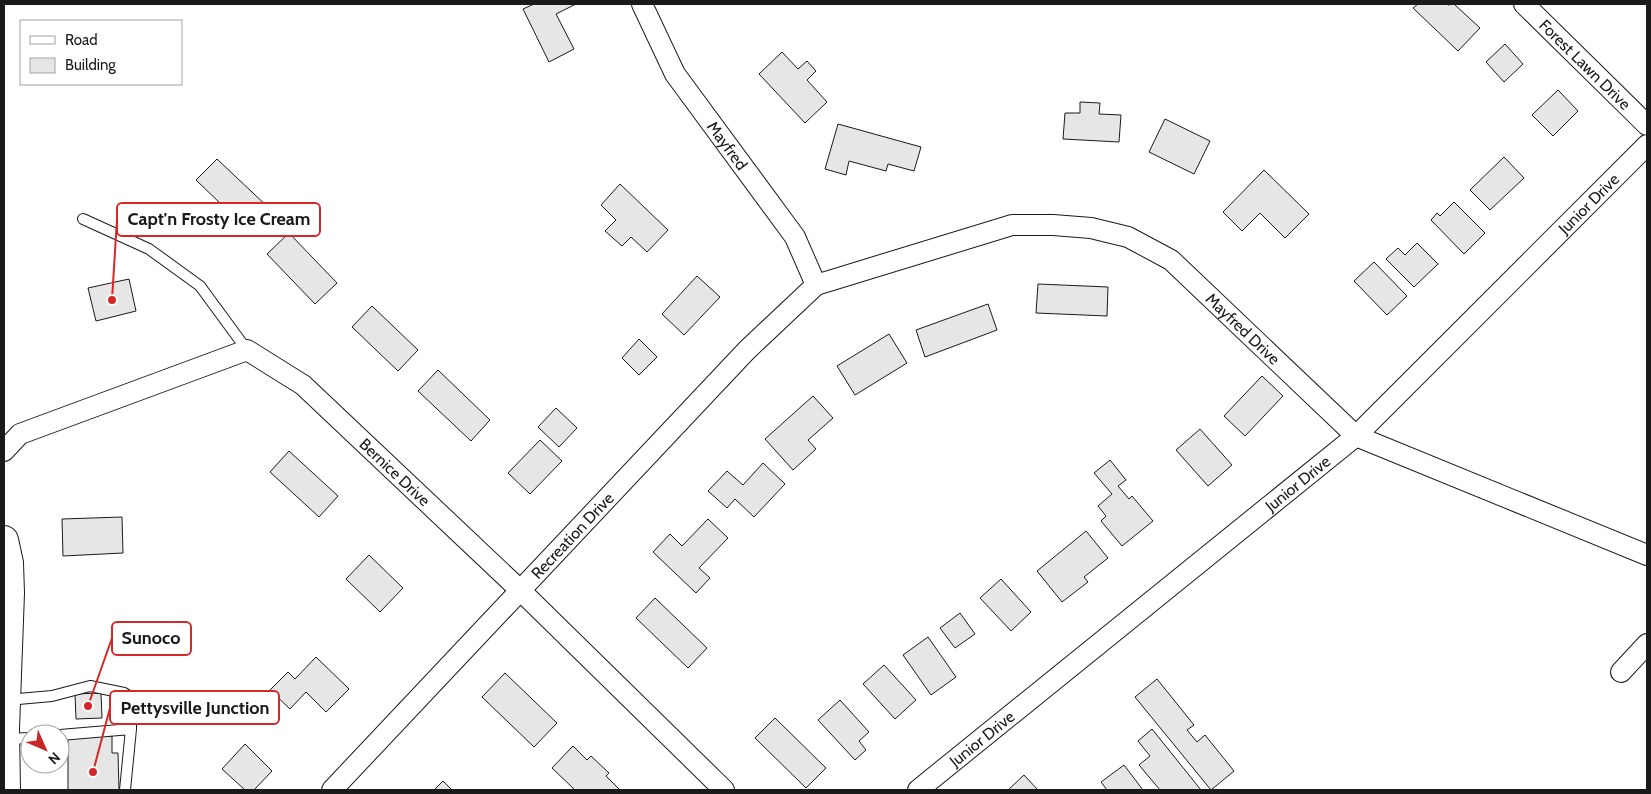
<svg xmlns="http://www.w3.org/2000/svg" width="1651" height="794" font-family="Cabin,sans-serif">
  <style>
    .building { fill: #e6e6e6; stroke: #1a1a1a }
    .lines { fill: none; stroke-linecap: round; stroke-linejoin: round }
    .service-casing { stroke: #1a1a1a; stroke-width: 12 }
    .minor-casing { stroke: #1a1a1a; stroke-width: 22 }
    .secondary-casing { stroke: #1a1a1a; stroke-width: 30 }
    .service { stroke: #fff; stroke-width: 10 }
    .minor { stroke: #fff; stroke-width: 20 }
    .secondary { stroke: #fff; stroke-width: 28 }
    .labels { text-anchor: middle; stroke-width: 4; stroke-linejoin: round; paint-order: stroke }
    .street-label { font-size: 16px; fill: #1a1a1a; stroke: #fff }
    .leader { fill: none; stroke: #d62828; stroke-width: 2 }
    .callout-dot { fill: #d62828; stroke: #fff; stroke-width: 2 }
    .callout { fill: #fff; stroke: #d62828; stroke-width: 2 }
    .callout-label { font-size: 18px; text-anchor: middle; font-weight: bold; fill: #1a1a1a }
  </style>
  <rect width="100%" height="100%" fill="#fff"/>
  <path class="building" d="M534,4H576L556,14L574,49L549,62L523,9Z
    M1418,4H1447L1448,5L1454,4L1480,28L1458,51L1413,8Z
    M1505,44L1523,64L1504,82L1486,62Z
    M782,52L798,69L807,61L816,71L807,80L827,102L805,123L759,74Z
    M1558,90L1578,111L1553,136L1532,115Z
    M1080,102L1100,103L1099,114L1121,115L1119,142L1063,139L1065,113H1080Z
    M1165,119L1210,141L1194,174L1149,152Z
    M838,124L921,147L914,171L888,164L886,171L849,161L846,175L825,169Z
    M1504,157L1524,178L1490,210L1470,190Z
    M217,159L271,210L250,232L196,180Z
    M1264,170L1309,214L1285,238L1260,213L1242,231L1223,212Z
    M620,184L668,230L647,252L631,237L622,246L605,231L616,220L601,205Z
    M1454,202L1485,233L1464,254L1431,220L1437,213L1440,216Z
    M289,233L337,283L315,304L267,254Z
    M1417,243L1438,264L1414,287L1386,259L1398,248L1405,255Z
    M1374,262L1407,296L1387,315L1354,281Z
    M697,276L720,297L684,335L662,314Z
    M129,279L136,311L96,321L88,288Z
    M1038,284L1108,287L1107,316L1036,313Z
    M988,304L997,330L925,357L916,330Z
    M372,306L418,350L398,371L352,327Z
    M889,334L907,363L855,395L837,366Z
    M639,339L657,357L639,375L622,358Z
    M438,370L490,420L471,441L418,391Z
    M1262,376L1283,396L1245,436L1224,416Z
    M813,396L833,418L808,440L816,449L793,470L765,439Z
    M556,408L577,428L559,447L538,427Z
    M1200,429L1232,465L1208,486L1176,450Z
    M540,440L562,461L530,494L508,473Z
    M289,451L338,496L319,517L270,472Z
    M1110,460L1126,480L1118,486L1129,499L1132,496L1153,521L1122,546L1101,521L1106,516L1098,506L1112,494L1094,473Z
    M763,463L785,484L754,517L735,499L727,508L708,491L727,471L743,485Z
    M122,517L123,553L63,556L62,519Z
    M708,519L728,538L699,568L710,578L696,593L653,552L670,534L682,546Z
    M1086,531L1108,558L1084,577L1088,582L1062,602L1037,571Z
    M369,555L403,588L380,612L346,579Z
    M1001,579L1031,612L1011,631L980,598Z
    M655,598L707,648L688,668L636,618Z
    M960,613L975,634L955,648L940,628Z
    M928,637L956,677L931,695L903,655Z
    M316,657L349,689L326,712L306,692L290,709L270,690L288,672L295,679Z
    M884,665L916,700L895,719L863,684Z
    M505,673L557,723L534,747L482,697Z
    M1157,679L1194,725L1187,730L1197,742L1205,735L1234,771L1211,790L1135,697Z
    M101,693L102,718L76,719L75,694Z
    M840,700L869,732L859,741L866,750L855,760L818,720Z
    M775,718L826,768L806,788L755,738Z
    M1152,729L1201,790H1160L1139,765L1150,756L1138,741Z
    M68,736H112V753H118L119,790H68Z
    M245,744L272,771L254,790H245L222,769Z
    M573,746L587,760L591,756L609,773L606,776L620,790H575L552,768Z
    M1124,765L1143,790H1107L1101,782Z
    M1024,775L1038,790H1008Z
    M443,781L452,790H434Z"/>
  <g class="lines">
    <g class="service-casing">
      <path id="service" d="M83,219L149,249L200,286L247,350
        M7,700L52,696L90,686L124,693L131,697V729L125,790
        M60,735L131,729
        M6,739L30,738"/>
    </g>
    <g class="minor-casing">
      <g id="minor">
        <path id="s1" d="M642,4L675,74L795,237L816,285"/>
        <path id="s2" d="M1524,4L1647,125"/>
        <path id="s3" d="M4,451L20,434L247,350L303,385L521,591L724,790"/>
        <path d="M1621,672L1647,644"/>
        <path id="s4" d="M332,790L747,350L816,285L1012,225H1053L1091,228L1128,237L1171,260L1356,436L1647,555"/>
        <path id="s5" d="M918,790L1356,436L1647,145"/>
      </g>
    </g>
    <g class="secondary-casing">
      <path id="secondary" d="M4,540L9,563L10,593L5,729L6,790"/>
    </g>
    <use href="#service" class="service"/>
    <use href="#minor" class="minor"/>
    <use href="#secondary" class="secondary"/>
  </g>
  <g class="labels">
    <g class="street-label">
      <text dy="6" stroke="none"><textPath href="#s2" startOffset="86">Forest Lawn Drive</textPath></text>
      <text dy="6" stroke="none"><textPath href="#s1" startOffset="166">Mayfred</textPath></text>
      <text dy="6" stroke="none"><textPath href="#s5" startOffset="892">Junior Drive</textPath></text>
      <text dy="6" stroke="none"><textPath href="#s4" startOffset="1170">Mayfred Drive</textPath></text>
      <text dy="6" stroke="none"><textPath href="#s3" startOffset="458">Bernice Drive</textPath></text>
      <text dy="6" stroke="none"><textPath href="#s5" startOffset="488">Junior Drive</textPath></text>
      <text dy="6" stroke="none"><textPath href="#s4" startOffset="350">Recreation Drive</textPath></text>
      <text dy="6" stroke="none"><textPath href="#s5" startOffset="82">Junior Drive</textPath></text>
    </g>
  </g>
  <path class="leader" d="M112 300L117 219M88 706L112 638M93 772L110 708"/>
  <g class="callout-dot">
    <circle cx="112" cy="300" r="5"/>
    <circle cx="88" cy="706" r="5"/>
    <circle cx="93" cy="772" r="5"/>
  </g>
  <g class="callout">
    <rect x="117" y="203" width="203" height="33" rx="5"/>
    <rect x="112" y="622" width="79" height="33" rx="5"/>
    <rect x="110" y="691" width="169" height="33" rx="5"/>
  </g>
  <g class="callout-label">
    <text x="219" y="225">Capt'n Frosty Ice Cream</text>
    <text x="151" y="644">Sunoco</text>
    <text x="195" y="714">Pettysville Junction</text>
  </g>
  <rect width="1651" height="794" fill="none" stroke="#1a1a1a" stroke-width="10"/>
  <rect x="20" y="20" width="162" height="65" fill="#ffffff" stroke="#a3a3a3"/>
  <rect x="30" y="36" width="25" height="8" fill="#ffffff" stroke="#a3a3a3"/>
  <text x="65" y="45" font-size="15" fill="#1a1a1a">Road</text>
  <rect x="30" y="58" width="25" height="15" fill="#e6e6e6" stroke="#a3a3a3"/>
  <text x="65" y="70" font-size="15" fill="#1a1a1a">Building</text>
  <g transform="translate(45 749) rotate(135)"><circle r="24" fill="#ffffff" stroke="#a3a3a3"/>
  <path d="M0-4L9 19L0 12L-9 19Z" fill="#c62828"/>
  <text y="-8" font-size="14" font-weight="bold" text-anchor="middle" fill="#1a1a1a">N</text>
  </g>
</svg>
